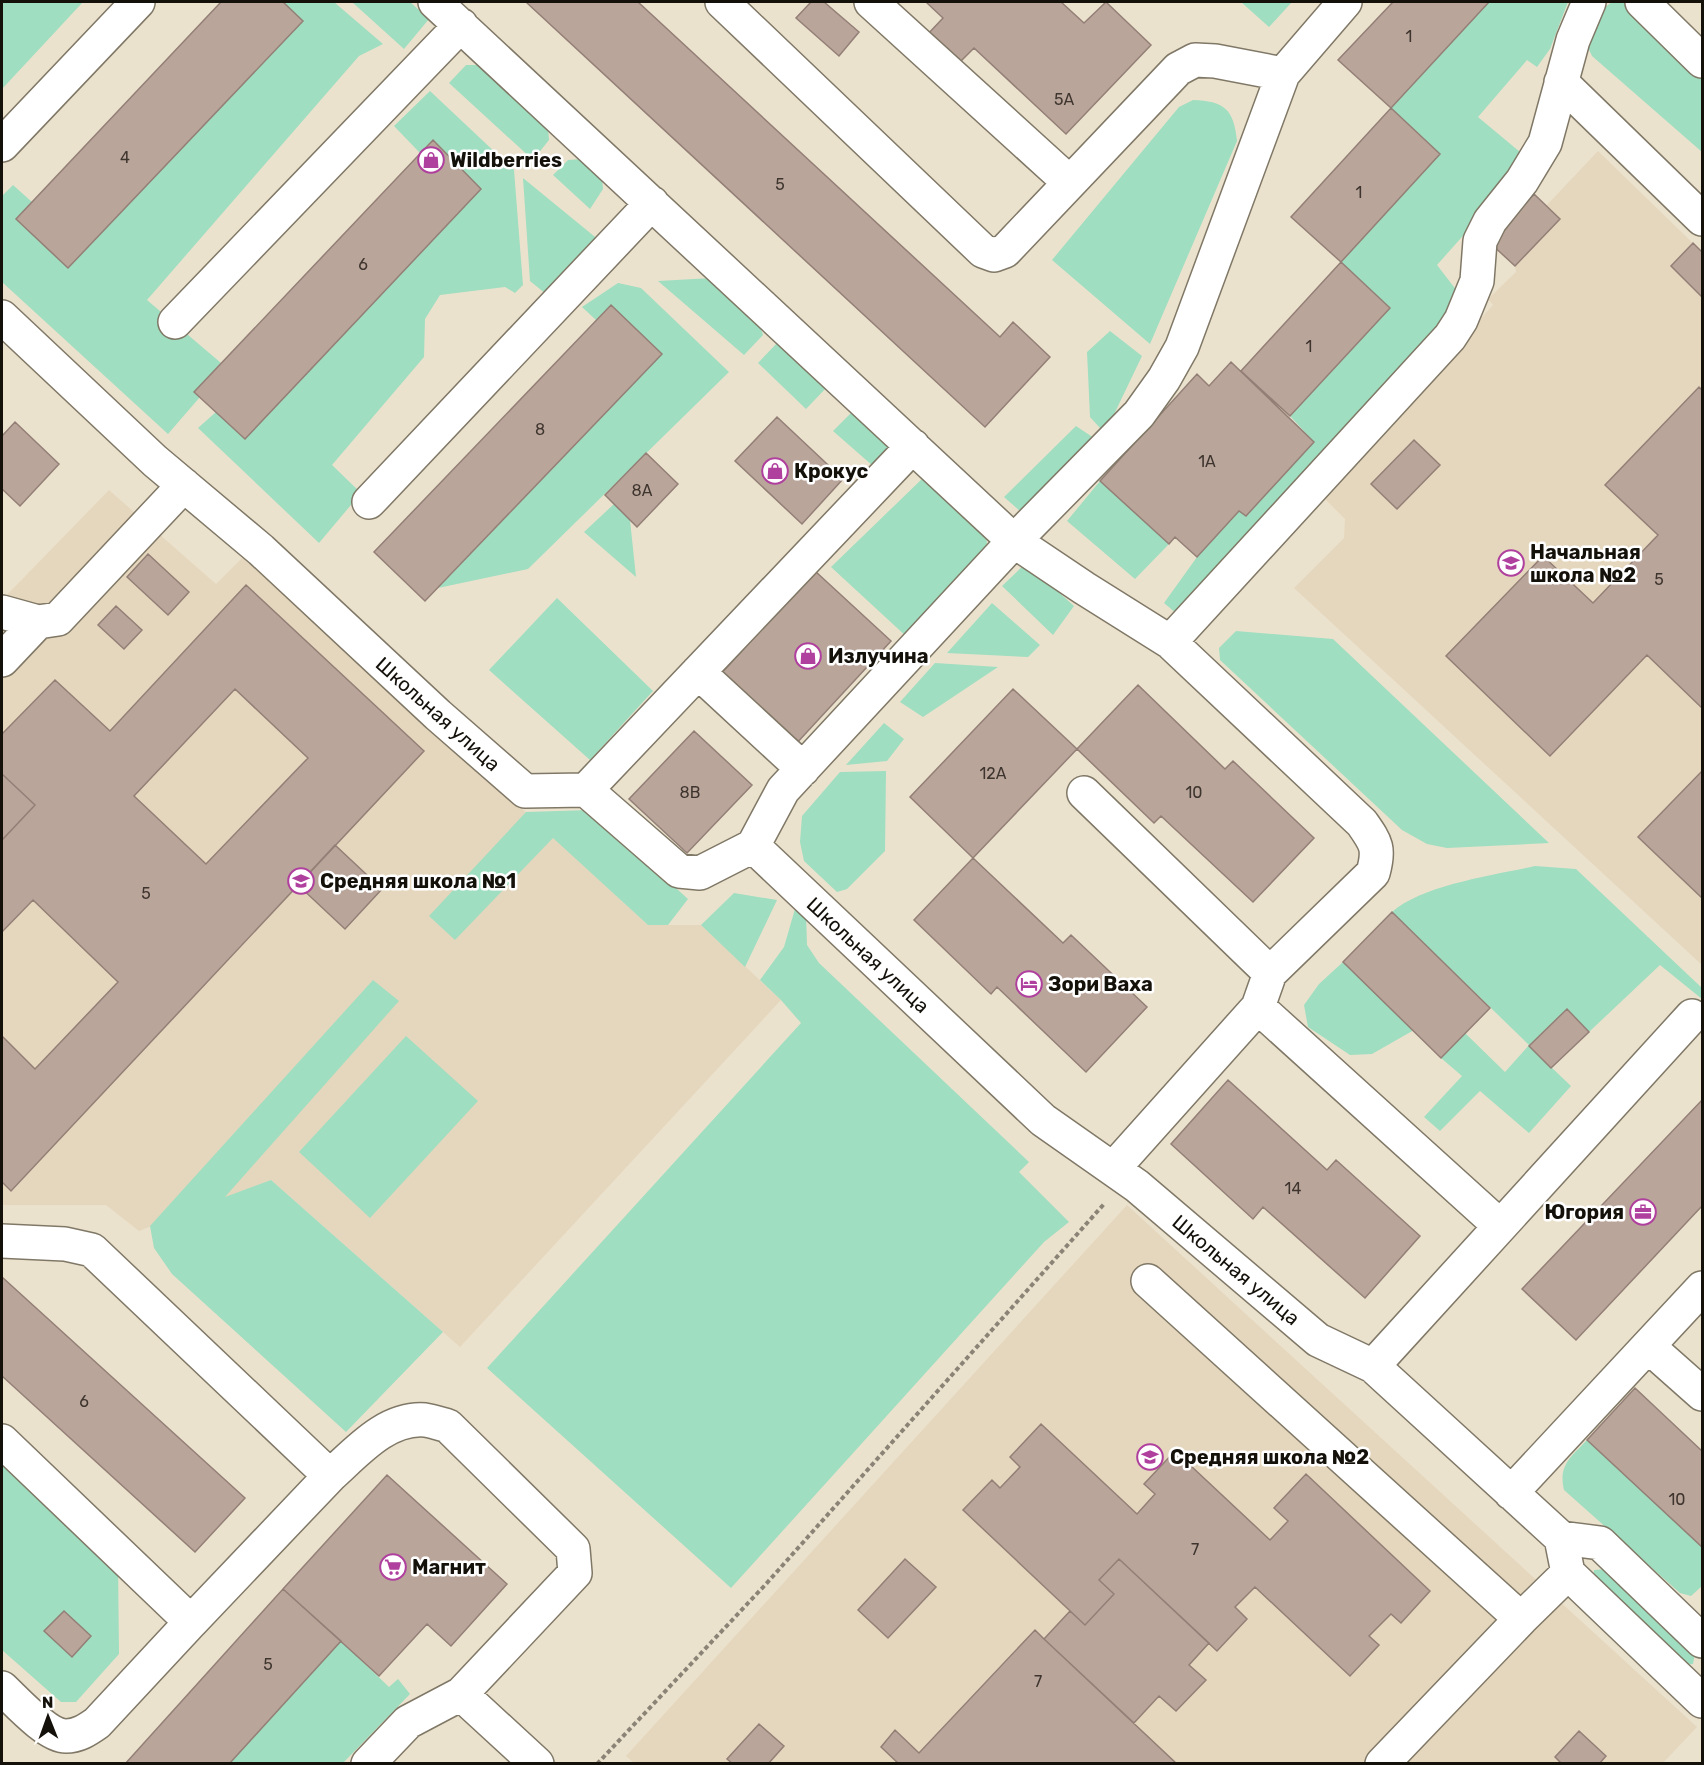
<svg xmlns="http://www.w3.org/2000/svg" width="1704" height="1765" font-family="Rubik,sans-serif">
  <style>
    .built { fill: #e5d7bd }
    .green { fill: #9fdec0 }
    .building { fill: #baa59b; stroke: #937f76; stroke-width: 1.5; fill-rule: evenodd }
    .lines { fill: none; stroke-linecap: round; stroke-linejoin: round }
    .minor-casing { stroke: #807866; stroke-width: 36 }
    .path { stroke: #8b8476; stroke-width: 4; stroke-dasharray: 4.5 3; stroke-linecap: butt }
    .minor { stroke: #fff; stroke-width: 33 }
    .labels { text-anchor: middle; stroke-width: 5; stroke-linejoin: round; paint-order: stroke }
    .number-label { font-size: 16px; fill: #3e352e }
    .poi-label { font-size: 20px; font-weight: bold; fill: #14100a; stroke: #fff; text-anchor: start }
    .street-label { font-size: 20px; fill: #14100a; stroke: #fff }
  </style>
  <rect width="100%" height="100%" fill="#ebe2ce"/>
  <path class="built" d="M1598,151L1702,252V965L1294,588L1344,538L1345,519L1321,495L1493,305L1488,299L1516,272L1515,266L1560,219L1546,206Z
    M109,490L216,584L246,554L648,925H701L781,1000L460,1347L271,1180L139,1231L106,1205H2V600Z
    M1127,1205L1296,1360L1697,1727L1662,1764H635L626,1756Z"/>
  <path class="green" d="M2,2H83L2,89Z
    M283,2H334L383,44L359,56L147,300L221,363L195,392L200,397L168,434L2,282V196L13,185L32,202L16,219L68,268L302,21Z
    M352,2H410L429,19L404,49Z
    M1241,2H1292L1269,27Z
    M1489,2H1568L1550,49L1537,67L1527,60L1478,117L1520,152L1509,184L1437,265L1464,300L1183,619L1164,603L1197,557L1239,511L1246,516L1314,442L1290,416L1390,308L1341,262L1440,154L1391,108Z
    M1612,2H1626L1702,73V152L1592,56L1586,43L1604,8Z
    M466,65H480L548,128L549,140L533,160L449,83Z
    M430,91L514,170L523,285L515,293L505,287L440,295L425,319L424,357L332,465L361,493L319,543L198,428L216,412L245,439L433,140L420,153L394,126Z
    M1193,100C1224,101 1234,109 1237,141L1150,344L1052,260L1179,107Z
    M582,159L602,178L603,189L590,209L553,175L568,160Z
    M523,178L600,241L546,294L530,281Z
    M712,278L760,325L763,335L744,355L658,281Z
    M618,283L641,288L729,372L528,569L438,588L662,354L611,305L596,320L582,307Z
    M1110,331L1142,356L1107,429L1100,428L1090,417L1087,352Z
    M779,341L829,385L806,409L758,363Z
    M853,411L893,447L881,473L833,431Z
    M1076,426L1097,440L1029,519L1004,497Z
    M925,476L985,524L987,544L980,563L908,638L831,567Z
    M1100,481L1169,544L1135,579L1067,521Z
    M614,504L630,520L636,577L584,532Z
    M1026,563L1074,606L1053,635L1002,586Z
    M557,598L653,691L590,760L489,670Z
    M992,603L1040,645L1028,657L947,653Z
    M1236,631L1333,639L1549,843L1447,848L1427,844L1402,830L1220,660L1219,648Z
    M935,663L998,667L923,717L900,702Z
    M884,723L904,739L887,761L846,765Z
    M886,771L885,851L847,889L837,892L804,861L800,842L802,816L840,772Z
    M590,810L688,899L668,925H648L553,838L455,940L429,916L526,812Z
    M1535,866L1576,869L1702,988V999L1660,965L1589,1032L1567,1009L1529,1046L1571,1086L1529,1133L1480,1091L1440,1131L1424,1117L1462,1076L1441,1058L1465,1033L1505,1072L1529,1045L1392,912C1422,885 1494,875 1535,866Z
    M734,893L777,900L745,967L701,925Z
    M795,909L806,914L807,945L819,963L1029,1162L1019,1172L1069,1222L1044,1242L731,1588L487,1368L801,1023L781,1000L760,980L784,947Z
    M1343,962L1414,1030L1372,1054L1350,1055L1308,1027L1304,1005L1319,984Z
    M373,980L399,1001L225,1197L271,1180L443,1332L346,1432L172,1274L154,1248L150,1226Z
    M406,1036L478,1101L370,1218L299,1152Z
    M1587,1440L1702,1547V1586L1691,1596L1680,1593L1564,1490C1558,1465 1571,1457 1587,1440Z
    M2,1453L118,1559L119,1654L76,1702H61L2,1650Z
    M1607,1569L1695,1653L1693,1664L1682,1665L1593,1581L1594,1570Z
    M341,1641L389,1687L398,1679L410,1694L343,1763L229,1764Z"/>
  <path class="building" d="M221,2H283L303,21L68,268L16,219Z
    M526,2H638L1000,337L1013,322L1050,357L985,427Z
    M811,2H824L859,32L839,56L796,18Z
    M926,2H1061L1084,23L1106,2L1151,45L1066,134L974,48L958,64L927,35L943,18Z
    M1393,2H1489L1391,108L1338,60Z
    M1391,108L1440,154L1341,262L1291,217Z
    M433,140L481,189L245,439L194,392Z
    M1534,194L1560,219L1515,266L1489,242Z
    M1693,243L1702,252V297L1671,266Z
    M1341,262L1390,308L1290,416L1241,371Z
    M611,305L662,354L425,601L374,552Z
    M1231,362L1314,442L1246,516L1239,511L1197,557L1175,537L1169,544L1100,481L1197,374L1209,386Z
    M1699,387L1702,390V708L1647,655L1550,756L1446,656L1543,556L1593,603L1658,535L1605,485Z
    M777,417L843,479L802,524L735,461Z
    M15,422L59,464L20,506L2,489V436Z
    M1414,440L1440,465L1397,509L1371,484Z
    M646,453L678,484L637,527L605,495Z
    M148,554L189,592L168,615L127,577Z
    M815,571L891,641L795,745L719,676Z
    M246,585L424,751L11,1191L2,1182V1036L35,1069L118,982L33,900L2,932V840L35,805L2,774V734L55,680L110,731ZM235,689L308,758L206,864L134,796Z
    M116,606L142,630L124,649L98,625Z
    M1138,685L1225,769L1233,761L1314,838L1253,902L1161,816L1154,823L1077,749Z
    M1013,689L1077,749L973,858L910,797Z
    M694,731L752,785L687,853L629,799Z
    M1702,771V898L1638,837Z
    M2,774L35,805L2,840Z
    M335,845L382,889L345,929L298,885Z
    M973,858L1063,943L1071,935L1147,1007L1086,1072L997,987L991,994L914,920Z
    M1392,912L1490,1008L1441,1058L1343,962Z
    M1567,1009L1589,1032L1551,1068L1529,1046Z
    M1228,1080L1327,1170L1336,1160L1420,1236L1365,1298L1263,1207L1253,1219L1171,1144Z
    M1702,1100V1206L1576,1340L1522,1289Z
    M2,1277L245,1498L195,1552L2,1376Z
    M1635,1388L1702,1451V1547L1587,1440Z
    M1041,1424L1137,1514L1155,1494L1144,1484L1175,1451L1270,1540L1288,1521L1274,1508L1306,1474L1430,1591L1401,1623L1391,1614L1369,1636L1379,1645L1350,1676L1255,1587L1235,1607L1247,1619L1217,1651L1119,1559L1099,1580L1114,1594L1085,1625L963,1510L992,1480L1000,1488L1020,1467L1010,1457Z
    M387,1475L507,1584L451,1646L427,1624L379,1676L283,1589Z
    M905,1559L936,1587L888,1638L858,1610Z
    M1119,1559L1209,1643L1189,1665L1206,1680L1176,1711L1159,1696L1134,1723L1044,1639L1070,1611L1085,1625L1114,1594L1099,1580Z
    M283,1589L341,1641L229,1764H125Z
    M64,1611L91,1636L72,1657L44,1631Z
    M1035,1630L1044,1639L1177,1764H899L881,1747L895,1730L919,1753Z
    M759,1724L784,1746L768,1764H733L727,1759Z
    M1579,1731L1606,1756L1599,1764H1562L1555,1757Z"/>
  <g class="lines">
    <g class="minor-casing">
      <path id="minor" d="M435,2L1014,541L1084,588L1170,642L1362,823C1376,843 1380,848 1373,873L1270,973
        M722,2L983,251L994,255L1005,251L1178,69L1195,60L1215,61L1283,74
        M871,2L1069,182
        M1642,2L1702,61
        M1561,82L1702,219
        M2,145L138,2
        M2,317L155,461L261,550L438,715L525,791L586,790L679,871L700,873L753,846
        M175,322L461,25
        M369,502L652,203
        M2,612L38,622
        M1170,642L1450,337L1461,320L1477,281L1480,241L1490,221L1522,181L1545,143L1573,40L1589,2
        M2,660L38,622L58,619L184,485
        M698,672L803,769
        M586,790L913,446
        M1084,793L1270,973L1258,1007L1113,1169
        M753,846L1043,1120L1137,1186L1318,1340L1373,1366L1561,1538L1568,1573L1702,1701
        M753,846L783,790L1014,541L1139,414L1164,379L1182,347L1283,74L1345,2
        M1258,1007L1500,1226
        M2,1241L65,1244L92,1250L330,1476C356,1453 386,1417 425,1420C432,1421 441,1424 448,1426L573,1549L575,1573L461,1694L408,1722L368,1764
        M1148,1281L1521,1619L1382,1764
        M1649,1347L1702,1394
        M1373,1366L1692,1016
        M2,1441L191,1622L97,1723C87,1730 78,1736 66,1736C47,1736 16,1701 2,1688
        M1511,1493L1702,1288
        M1561,1538L1600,1543L1702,1641
        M1521,1619L1568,1573
        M191,1622L330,1476
        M461,1694L537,1764"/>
    </g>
    <path class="path" d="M597,1764L766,1584L1104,1204"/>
    <use href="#minor" class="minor"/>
  </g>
  <defs>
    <g id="shop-ring" transform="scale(1.35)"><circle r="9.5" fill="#fff" stroke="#af409d" stroke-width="1.5"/><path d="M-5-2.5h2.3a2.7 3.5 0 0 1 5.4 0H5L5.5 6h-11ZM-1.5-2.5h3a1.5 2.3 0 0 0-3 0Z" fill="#af409d"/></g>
    <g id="school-ring" transform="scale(1.35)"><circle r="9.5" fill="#fff" stroke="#af409d" stroke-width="1.5"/><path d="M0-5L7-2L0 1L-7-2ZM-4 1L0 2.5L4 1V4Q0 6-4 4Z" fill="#af409d"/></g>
    <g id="hotel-ring" transform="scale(1.35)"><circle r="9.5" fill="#fff" stroke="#af409d" stroke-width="1.5"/><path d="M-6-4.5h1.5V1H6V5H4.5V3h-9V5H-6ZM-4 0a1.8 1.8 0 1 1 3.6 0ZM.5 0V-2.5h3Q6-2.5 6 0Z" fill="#af409d"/></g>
    <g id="office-ring" transform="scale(1.35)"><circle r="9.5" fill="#fff" stroke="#af409d" stroke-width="1.5"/><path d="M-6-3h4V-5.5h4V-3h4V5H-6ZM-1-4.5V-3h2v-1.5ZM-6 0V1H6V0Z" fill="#af409d"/></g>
    <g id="supermarket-ring" transform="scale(1.35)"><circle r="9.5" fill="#fff" stroke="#af409d" stroke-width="1.5"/><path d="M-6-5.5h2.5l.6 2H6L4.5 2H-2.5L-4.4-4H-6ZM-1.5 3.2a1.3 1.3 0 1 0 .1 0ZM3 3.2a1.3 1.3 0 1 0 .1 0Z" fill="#af409d"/></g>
  </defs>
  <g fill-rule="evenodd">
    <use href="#shop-ring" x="431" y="160"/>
    <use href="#shop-ring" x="775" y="471"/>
    <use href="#school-ring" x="1511" y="563"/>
    <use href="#shop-ring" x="808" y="656"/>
    <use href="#school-ring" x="301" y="881"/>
    <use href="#hotel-ring" x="1029" y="984"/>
    <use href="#office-ring" x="1643" y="1212"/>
    <use href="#school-ring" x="1150" y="1457"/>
    <use href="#supermarket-ring" x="393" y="1567"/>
  </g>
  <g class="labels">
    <g class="number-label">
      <text x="1409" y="42">1</text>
      <text x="1064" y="105">5А</text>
      <text x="125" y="163">4</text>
      <text x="780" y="190">5</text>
      <text x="1359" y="198">1</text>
      <text x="363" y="270">6</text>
      <text x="1309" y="352">1</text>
      <text x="540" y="435">8</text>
      <text x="1207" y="467">1А</text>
      <text x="642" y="496">8А</text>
      <text x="1659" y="585">5</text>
      <text x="993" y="779">12А</text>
      <text x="690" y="798">8В</text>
      <text x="1194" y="798">10</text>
      <text x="146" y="899">5</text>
      <text x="1293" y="1194">14</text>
      <text x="84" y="1407">6</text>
      <text x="1677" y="1505">10</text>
      <text x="1195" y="1555">7</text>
      <text x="268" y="1670">5</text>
      <text x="1038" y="1687">7</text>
    </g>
    <g class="poi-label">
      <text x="450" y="167">Wildberries</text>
      <text x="794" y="478">Крокус</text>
      <text x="1530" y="559">Начальная<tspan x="1530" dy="23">школа №2</tspan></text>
      <text x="828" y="663">Излучина</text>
      <text x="320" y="888">Средняя школа №1</text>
      <text x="1048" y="991">Зори Ваха</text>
      <text x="1624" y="1219" text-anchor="end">Югория</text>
      <text x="1170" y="1464">Средняя школа №2</text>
      <text x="412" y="1574">Магнит</text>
    </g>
    <g class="street-label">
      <text transform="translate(438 714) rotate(42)" y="7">Школьная улица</text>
      <text transform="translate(868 955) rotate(43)" y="7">Школьная улица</text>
      <text transform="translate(1236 1270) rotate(40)" y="7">Школьная улица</text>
    </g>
  </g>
  <rect width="1704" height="1765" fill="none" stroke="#14100a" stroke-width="6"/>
  <g transform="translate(48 1717) rotate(359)" stroke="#ffffff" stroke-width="4.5" paint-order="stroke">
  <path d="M0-4.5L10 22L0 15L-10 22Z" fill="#14100a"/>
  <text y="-9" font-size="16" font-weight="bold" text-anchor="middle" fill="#14100a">N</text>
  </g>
</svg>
